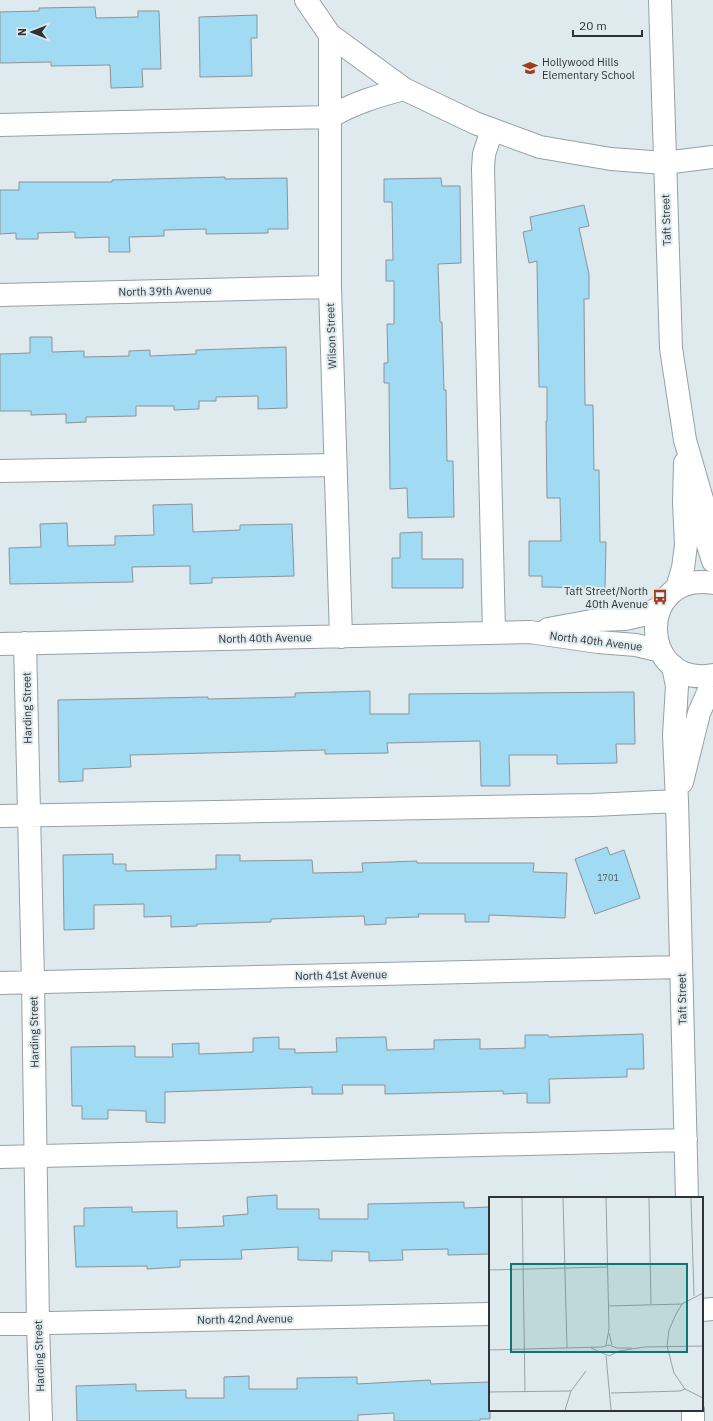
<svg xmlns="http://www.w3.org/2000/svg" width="713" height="1421" font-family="'IBM Plex Sans',sans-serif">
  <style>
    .building { fill: #a0daf3; stroke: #8a9499 }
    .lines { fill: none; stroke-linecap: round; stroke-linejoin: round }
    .minor-casing { stroke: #96a0a5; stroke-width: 24 }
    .minor { stroke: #fff; stroke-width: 22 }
    .labels { text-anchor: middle; stroke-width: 4; stroke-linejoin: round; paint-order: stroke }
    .number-label { font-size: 9px; fill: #4b5d64 }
    .poi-label { font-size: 11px; fill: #2f3335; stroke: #dfeaef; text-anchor: start }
    .street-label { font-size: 11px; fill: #2f3335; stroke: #dfeaef }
    .inset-road { fill: none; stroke: #99a1a5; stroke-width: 1 }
    .view { fill: #0f766e; fill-opacity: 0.15; stroke: #0f766e; stroke-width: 2 }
    .inset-edge { fill: none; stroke: #2f3335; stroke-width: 2 }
  </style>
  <rect width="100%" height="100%" fill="#dfeaef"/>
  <path class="building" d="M95,7L96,18L138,17V11H159L161,69H142L143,87L111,88L110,65L51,66V62L0,63V12L39,11V8Z
    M257,15V38H251L252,76L200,77L199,17Z
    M225,177V179L287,178L288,229H268V233L206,234V229L164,230V236L129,237L130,252H109V237L75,238V232L38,233V239H16V233L0,234V190H19V182H112V180Z
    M441,178L442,186H460L461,263L438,264L440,322H442L444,390H446L447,461H453L454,517L408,518L407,488L390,489L389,383H384V363H388L387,324H394V281H386V260H393L392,202H384V179Z
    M584,205L589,226L579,228L589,274V299H584L585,405H593L594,470H599L600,542H606L605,588L542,587V576H529V541H561L560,498H547L546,421H547V387H539L537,261L529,263L523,232L532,230L530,217Z
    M30,337H52V352L84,351V357L129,356V351L150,350V356L196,354V350L286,347L287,408L258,409V396L216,397V401H199V409L174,410V406H136V416L86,417V422L66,423V414L31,415V411H0V354L30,353Z
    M192,504L193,532L240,530V525L292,524L294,576L212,578V583L190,584V566L132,567L133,582L10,584L9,548L41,547L40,524L67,523L68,546L115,545V536L154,535L153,505Z
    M422,532V559H463V588H392V558H400V533Z
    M370,691V714H409V694L634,692L635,744H616L617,763L557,764V755H509L510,786H481L480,741L387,743L388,753L325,754V750L130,755L131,767L83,769V781L59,782L58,700L208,697V699L295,697V693Z
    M607,847L610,855L624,850L640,898L595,914L575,859Z
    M113,854V864H126V871L216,869V855H240V861L312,860L313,873L363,872L362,863L417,861V863H534L533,872L567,873L565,918L489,915V922H465V914H418L419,917L386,918V924L365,925L364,916L271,919V922L197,924V926L171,927V916L144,917V904L94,905V929L64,930L63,855Z
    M643,1034L644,1069H627V1077L549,1079L550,1103H527V1093L503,1094V1091L385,1094V1085H342L343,1094H312V1087L165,1092V1123L146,1122V1111L108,1110V1119H82V1106H72L71,1047L135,1046V1057H173L172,1044L199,1043V1054L253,1052V1038L279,1037V1049H295V1053L337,1052L336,1038L386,1037L387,1050L434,1049V1040L480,1039V1049L525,1048V1035H548L549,1037Z
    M277,1195V1209H319V1219H368V1204L464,1202V1208L490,1207V1254L448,1255V1249L402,1250L403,1260L369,1261V1252L332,1251V1261L298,1260V1247L241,1250L242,1259L180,1260V1267L147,1269V1266L76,1267L74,1226H84V1208L132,1207V1212L177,1211V1228L224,1226L223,1216L248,1214L247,1197Z
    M249,1376V1389H297V1378L357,1377V1384L430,1380L431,1384L490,1382V1419H480V1421H394V1413L358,1415V1421H77L76,1386L136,1384V1391L186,1390V1398H224V1377Z"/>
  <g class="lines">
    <g class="minor-casing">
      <path id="minor" d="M306,0L330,35L404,89L475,123L540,147L611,159L664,163L713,157
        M660,0L671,348L685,440L704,506L708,545L713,561
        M330,35V287L341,637
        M0,125L330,117C354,103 377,96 404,89
        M492,130L484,154L483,168L494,633
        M0,295L330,287
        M0,471L335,465
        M713,583C635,571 639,689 713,675
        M677,588L683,568L686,545L684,502L685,463
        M548,629L597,620L625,619L643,615L660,608
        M25,643L33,982L38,1323L41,1421
        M0,644L530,632L598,642L636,645L661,651
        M673,666L677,686L674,735L677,801L687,1198
        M682,782L699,713L713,681
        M0,816L593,805L677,801
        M0,983L681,967
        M0,1157L686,1140
        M702,1310L713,1309
        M0,1324L490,1314
        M693,1410V1421"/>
    </g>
    <use href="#minor" class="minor"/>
  </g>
  <defs>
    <g id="school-bare" transform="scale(1.2)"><path d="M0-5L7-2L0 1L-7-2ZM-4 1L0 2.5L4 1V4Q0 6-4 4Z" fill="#a23a1b" stroke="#dfeaef" stroke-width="2.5" paint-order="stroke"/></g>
    <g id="bus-bare" transform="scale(1.2)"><path d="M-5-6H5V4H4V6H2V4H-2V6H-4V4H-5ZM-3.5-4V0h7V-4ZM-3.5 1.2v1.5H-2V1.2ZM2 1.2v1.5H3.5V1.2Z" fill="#a23a1b" stroke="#dfeaef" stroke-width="2.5" paint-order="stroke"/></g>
  </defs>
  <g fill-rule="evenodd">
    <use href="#school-bare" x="530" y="68"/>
    <use href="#bus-bare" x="660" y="597"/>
  </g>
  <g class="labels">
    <g class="number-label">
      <text x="608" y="881">1701</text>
    </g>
    <g class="poi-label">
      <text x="542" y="66">Hollywood Hills<tspan x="542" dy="13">Elementary School</tspan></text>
      <text x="648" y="595" text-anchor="end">Taft Street/North<tspan x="648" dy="13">40th Avenue</tspan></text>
    </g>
    <g class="street-label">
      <text transform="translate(666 220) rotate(-92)" y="4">Taft Street</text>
      <text transform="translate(165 291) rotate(-1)" y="4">North 39th Avenue</text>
      <text transform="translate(331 336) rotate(-92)" y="4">Wilson Street</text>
      <text transform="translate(265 638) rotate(-1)" y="4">North 40th Avenue</text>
      <text transform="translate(596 641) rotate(7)" y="4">North 40th Avenue</text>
      <text transform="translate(27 708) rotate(-91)" y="4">Harding Street</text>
      <text transform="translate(341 975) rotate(-1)" y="4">North 41st Avenue</text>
      <text transform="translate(682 999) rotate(-91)" y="4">Taft Street</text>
      <text transform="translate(34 1032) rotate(-91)" y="4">Harding Street</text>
      <text transform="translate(245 1319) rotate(-1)" y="4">North 42nd Avenue</text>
      <text transform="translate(39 1356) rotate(-92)" y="4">Harding Street</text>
    </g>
  </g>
  <g transform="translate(489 1197)">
    <rect width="214" height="214" fill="#dfeaef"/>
    <path class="inset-road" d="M33,1L36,194M74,1L78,151M117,1L120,132L117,148M160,1L162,107M202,1L205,99M0,73L118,70M214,96L193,107L187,117L180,133L178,149L185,176L196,192L214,201M119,109L193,107M120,136L123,148M102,151L120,159L130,154L155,150L214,149M0,153L113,150L120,148L128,151H143M117,159L122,213M0,195L82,194M122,196L191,194L196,192M76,213L82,194L97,174"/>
    <path class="view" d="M22,67H198V155H22Z"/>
    <rect width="214" height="214" class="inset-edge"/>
  </g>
  <g transform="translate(32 32) rotate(270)" stroke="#dfeaef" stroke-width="3" paint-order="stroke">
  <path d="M0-3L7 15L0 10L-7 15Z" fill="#2f3335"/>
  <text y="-6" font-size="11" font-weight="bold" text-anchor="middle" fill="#2f3335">N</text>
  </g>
  <path d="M573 30v6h69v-6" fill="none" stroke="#2f3335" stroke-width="2"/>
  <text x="579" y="30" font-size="12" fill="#2f3335" stroke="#dfeaef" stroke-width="3" paint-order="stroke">20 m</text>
</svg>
